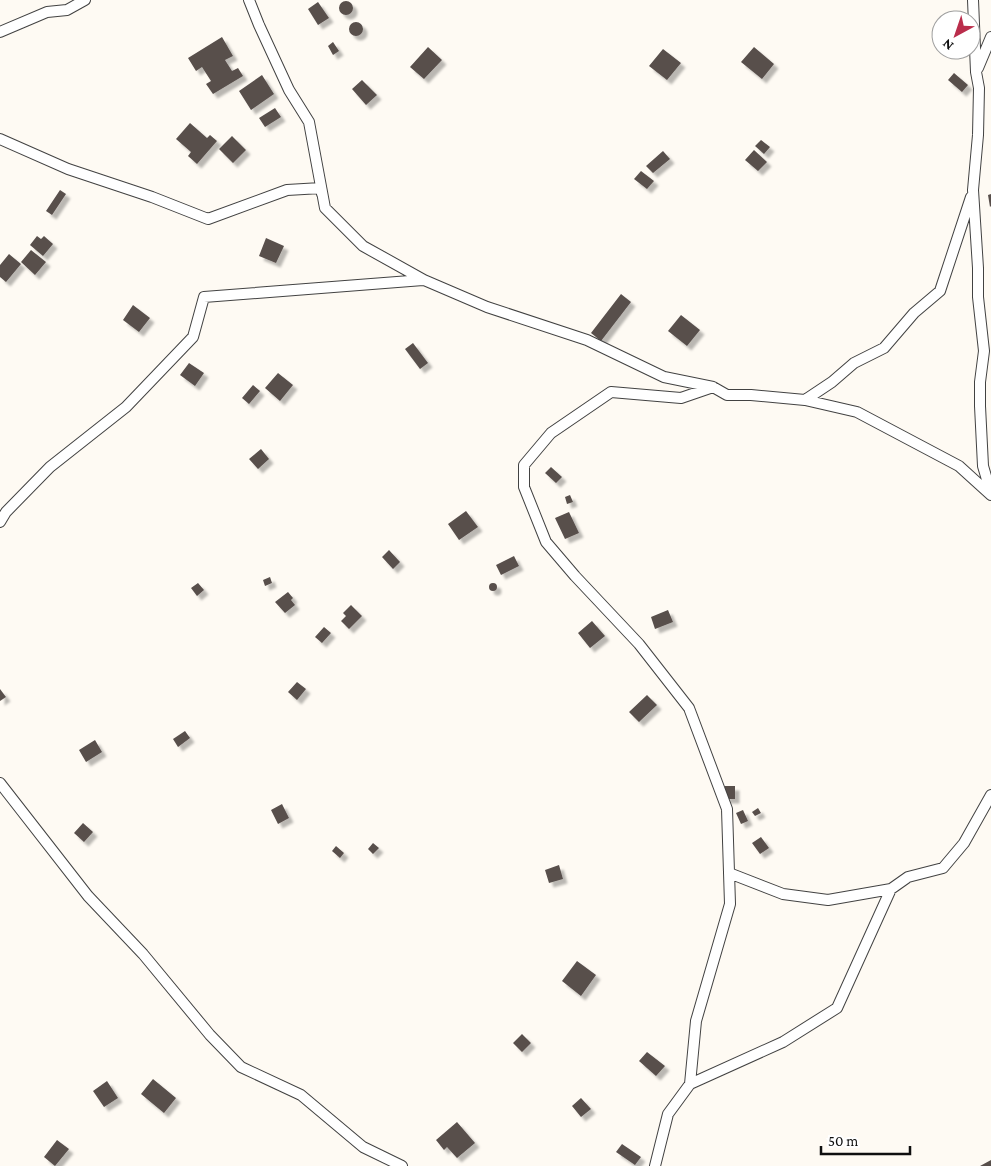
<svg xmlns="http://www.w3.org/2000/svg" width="991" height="1166" font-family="'Crimson Pro',serif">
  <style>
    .building { fill: #584f4c; filter: url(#shadow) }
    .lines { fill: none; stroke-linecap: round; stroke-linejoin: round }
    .minor-casing { stroke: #424242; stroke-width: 12 }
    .minor { stroke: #fff; stroke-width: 10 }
  </style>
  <defs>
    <filter id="shadow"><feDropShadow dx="4.5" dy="4.5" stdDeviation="1" flood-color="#0004"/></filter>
  </defs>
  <rect width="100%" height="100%" fill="#fefaf3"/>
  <path class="building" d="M339 8a7 7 0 1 1 14 0a7 7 0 1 1-14 0Z
    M318,2L329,18L318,25L308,9Z
    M349 29a7 7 0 1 1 14 0a7 7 0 1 1-14 0Z
    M222,37L233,56L225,60L232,71L238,68L243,76L213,94L206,84L211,81L202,67L196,71L188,58Z
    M333,42L339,51L333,55L328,46Z
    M428,47L442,60L424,79L410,67Z
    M754,47L774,64L762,79L741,62Z
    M663,49L681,63L667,80L649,66Z
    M954,73L968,85L962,92L948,80Z
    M262,75L274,94L251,110L239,91Z
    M362,80L377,95L366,105L352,89Z
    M275,108L281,117L265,127L259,118Z
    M190,123L207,138L210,135L217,141L197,164L188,156L191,152L176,139Z
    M232,136L246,150L233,163L219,149Z
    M761,140L770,147L764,154L755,146Z
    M754,150L767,162L758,171L745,160Z
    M663,151L670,159L653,173L646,166Z
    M641,171L654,181L647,189L634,179Z
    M60,190L66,194L52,215L46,211Z
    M991,194V206L990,207L988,195Z
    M37,236L41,239L44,236L53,244L43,256L30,245Z
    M266,238L284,246L276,263L259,256Z
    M31,250L46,262L35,275L21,262Z
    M9,254L21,264L6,282L0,277V265Z
    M621,294L631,302L601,341L591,333Z
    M133,305L150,318L139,332L123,320Z
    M681,315L700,330L687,346L668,331Z
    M413,343L428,363L420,369L405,349Z
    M189,363L204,373L195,386L180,375Z
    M278,373L293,385L280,401L265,388Z
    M253,385L260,391L249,404L242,398Z
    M261,449L269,459L258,469L249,459Z
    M551,467L562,477L556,483L545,473Z
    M570,495L573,502L567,504L565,497Z
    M466,511L478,527L459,540L448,524Z
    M569,512L579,533L565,539L555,518Z
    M389,550L400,562L393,569L382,557Z
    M514,556L519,566L501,575L496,565Z
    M270,577L272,583L265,586L263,580Z
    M489 587a4 4 0 1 1 8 0a4 4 0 1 1-8 0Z
    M198,583L204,590L197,596L191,588Z
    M288,592L293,598L291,600L295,605L285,613L275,602Z
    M351,605L362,616L349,629L341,621L346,616L343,613Z
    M668,610L673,622L655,629L651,617Z
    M592,621L605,636L590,648L578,633Z
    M324,627L331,633L322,643L315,637Z
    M297,682L306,689L297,700L288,692Z
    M0,689L6,697L0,701Z
    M647,695L657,705L639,722L629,712Z
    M185,731L190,738L178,747L173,739Z
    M95,740L102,752L86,762L79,750Z
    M725,786H735V799H725Z
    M282,804L289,818L278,824L271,810Z
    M758,808L761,813L755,816L752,812Z
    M743,810L748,821L741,824L736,813Z
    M83,823L93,832L84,842L74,833Z
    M761,837L769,848L760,854L752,843Z
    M373,843L379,848L373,854L368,849Z
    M336,846L344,853L340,858L332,851Z
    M559,865L563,879L549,883L545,870Z
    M577,961L596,975L581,996L562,981Z
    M522,1034L531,1043L522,1052L513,1043Z
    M647,1052L665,1066L656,1076L639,1061Z
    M153,1079L176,1098L164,1113L141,1094Z
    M107,1081L118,1098L104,1107L93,1091Z
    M581,1098L591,1109L581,1117L572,1106Z
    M457,1122L475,1143L457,1158L447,1147L444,1150L436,1140Z
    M57,1140L69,1149L55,1166L44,1157Z
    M622,1144L641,1157L635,1165L616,1152Z
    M991,1160V1166H980Z"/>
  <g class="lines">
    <g class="minor-casing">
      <path id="minor" d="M249,0L259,25L289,90L309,122L325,208L363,246L424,280L487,307L587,340L664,377L713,387
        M973,0L976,72L979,88L978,135L973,190L978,268V297L984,351L980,382V406L983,466L991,493
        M0,32L47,12L67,10L85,0
        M978,68L991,37
        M0,139L68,169L152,197L208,219L287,190L321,188L322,194
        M805,400L832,382L854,363L884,348L914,313L940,291L971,197
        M0,522L6,512L50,467L126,407L193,337L204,297L423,280
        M0,783L88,896L143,954L210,1035L241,1067L301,1095L363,1147L402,1166
        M729,873L783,894L828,900L891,889
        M690,1084L696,1021L730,904L727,809L689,708L639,644L575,576L546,542L524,487V465L551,433L611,392L681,398L713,387L727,395H751L805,400L857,412L959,466L991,495
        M655,1166L668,1114L690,1084L783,1042L837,1008L891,889L908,877L943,868L964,843L991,795"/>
    </g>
    <use href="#minor" class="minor"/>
  </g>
  <g transform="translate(956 35) rotate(220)"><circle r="24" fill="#ffffff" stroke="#9f9f9f"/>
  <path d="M0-4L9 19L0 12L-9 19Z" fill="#ba2d4b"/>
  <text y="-8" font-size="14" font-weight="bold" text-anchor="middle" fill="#0f0f0f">N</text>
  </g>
  <path d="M821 1146v8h89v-8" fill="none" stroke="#0f0f0f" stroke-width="2.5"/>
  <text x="828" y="1146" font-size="15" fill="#0f0f0f" stroke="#ffffff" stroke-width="4" paint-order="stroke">50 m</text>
</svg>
